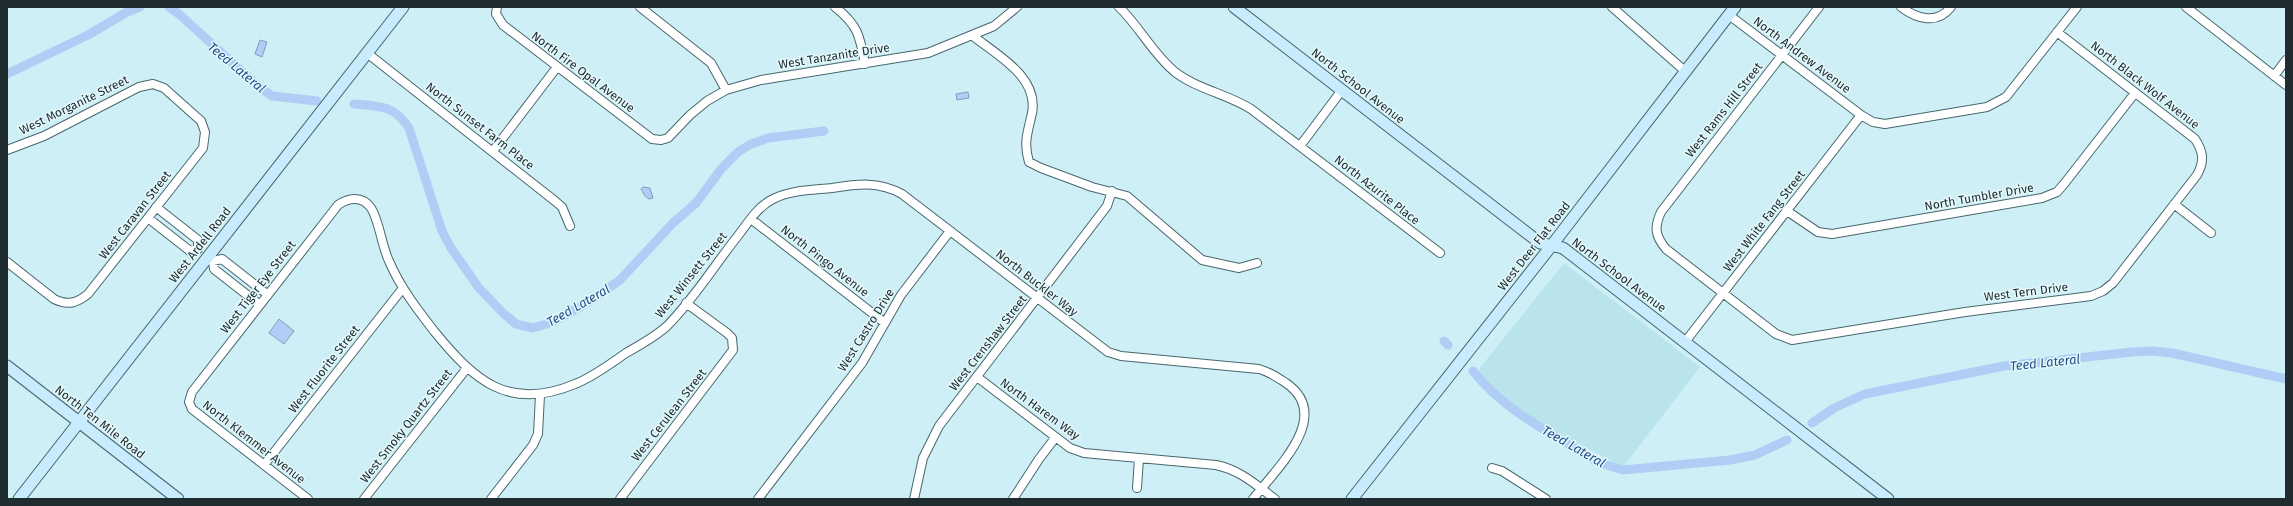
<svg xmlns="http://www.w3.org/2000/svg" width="2293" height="506" font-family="'Fira Sans',sans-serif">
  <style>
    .built { fill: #b9e4ec }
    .water { fill: #b0cdf5; stroke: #859dba }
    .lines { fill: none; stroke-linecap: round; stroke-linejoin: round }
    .canal { stroke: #b0cdf5; stroke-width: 9 }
    .street-casing { stroke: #48676d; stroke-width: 10 }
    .secondary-casing { stroke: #48676d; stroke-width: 13 }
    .street { stroke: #fff; stroke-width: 8 }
    .secondary { stroke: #c8ecfd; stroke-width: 11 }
    .labels { text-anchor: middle; stroke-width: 3; stroke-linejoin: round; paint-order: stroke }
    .street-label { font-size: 12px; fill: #202d30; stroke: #e5f9fd }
    .water-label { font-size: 13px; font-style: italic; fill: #25528e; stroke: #e5f9fd }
  </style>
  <rect width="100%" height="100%" fill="#cdeff5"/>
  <path class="built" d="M1564,263L1700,367L1623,467L1536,421L1489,389L1479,369Z"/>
  <path class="water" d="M260,40L267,42L262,57L255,54Z
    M968,92L969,98L957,100L956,94Z
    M643,187L650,188L653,198L649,199L645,196L641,189Z
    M279,319L294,331L284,344L269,333Z"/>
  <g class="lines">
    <path class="canal" d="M169,7L179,14L259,87L272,96L317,101
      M7,74L88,35L127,12L140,7
      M354,104C379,106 394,105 409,128L442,231L451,248L479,288L503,313L516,324L533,328L553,322L587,303L620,280L673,223L696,203L722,168L738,152L751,144L768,138L824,131
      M1444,341L1448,345
      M1473,371C1505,412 1554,434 1597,462L1623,470L1730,460L1755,455L1787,440
      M1812,423L1834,408L1865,394L2004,366L2132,352L2153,351L2172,353L2286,379"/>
    <g class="street-casing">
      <path id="street" d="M497,7L496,14L503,25L652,139L661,140L668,138L690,115L707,101L726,90L761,80L928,53L994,26L1017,7
        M640,7L711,63L726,90
        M835,7C858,25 860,36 865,64
        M1119,7C1140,27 1152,53 1175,72C1197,89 1227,94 1251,109L1440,253
        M1612,7L1686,72
        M1819,7L1661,212C1654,227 1655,236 1666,249L1776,334L1792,340L1965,312L2091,296L2103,291L2113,283L2197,175C2205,161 2203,151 2195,139L2057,32
        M1901,7C1917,19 1937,25 1951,7
        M2186,7L2286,85
        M1729,15L1861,115L1873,122L1885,124L1987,107L2006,97L2077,7
        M973,36C997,55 1039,77 1032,113C1028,132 1023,142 1029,162L1041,168L1092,187L1127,196L1202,260L1239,268L1257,263
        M367,53L555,201L562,207L570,226
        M2274,76L2286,60
        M1300,146L1342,90
        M7,150L44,136L139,87L153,84L164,88L201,121L205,132L203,148L88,294C77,303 68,306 54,299L7,262
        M493,151L557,67
        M2174,204L2211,233
        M1787,211L1818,232L1832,234L2042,198L2057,192L2064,184L2135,93
        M148,218L190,251L198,249V240L156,207
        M751,219L885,323
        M260,305L214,269L213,261L222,259L268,295
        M1685,342L1861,115
        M977,377L1070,448L1084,453L1216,465C1240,470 1255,484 1275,499
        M264,465L403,288
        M1492,468L1502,471L1546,499
        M1137,488L1139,458
        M308,499L192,409L189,402L192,392L338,205C348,198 362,195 371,208C379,220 382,247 389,261C400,287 417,309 434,331C474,380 508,412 575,384C593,377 610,364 626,353C640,345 655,337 667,326C693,300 714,266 737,237C748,223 757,207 773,199C790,190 814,190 832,188C858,184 878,181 902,194L1108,352L1121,356L1259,369C1270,372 1277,377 1286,383C1334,416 1276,469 1253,499
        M364,499L467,368
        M491,499L533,445L538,434L540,395
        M620,499L733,350L732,338L727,333L686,303
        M758,499L862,363L901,295L950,231
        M914,499L923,458L939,426L1107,206L1112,191
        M1013,499L1039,459L1055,438"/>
    </g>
    <g class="secondary-casing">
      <path id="secondary" d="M1234,7L1540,243L1563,248L1888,499
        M7,366L178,499
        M19,499L403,7
        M1352,499L1552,245L1735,7"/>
    </g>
    <use href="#street" class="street"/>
    <use href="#secondary" class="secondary"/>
  </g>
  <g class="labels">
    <g class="street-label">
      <text transform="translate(1802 55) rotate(37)" y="4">North Andrew Avenue</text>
      <text transform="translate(834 56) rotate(-9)" y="4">West Tanzanite Drive</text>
      <text transform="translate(583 72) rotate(37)" y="4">North Fire Opal Avenue</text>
      <text transform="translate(2145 85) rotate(38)" y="4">North Black Wolf Avenue</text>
      <text transform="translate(1358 86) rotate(38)" y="4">North School Avenue</text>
      <text transform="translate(74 105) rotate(-26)" y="4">West Morganite Street</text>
      <text transform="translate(1724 110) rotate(-52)" y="4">West Rams Hill Street</text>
      <text transform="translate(480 126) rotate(38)" y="4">North Sunset Farm Place</text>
      <text transform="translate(1377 190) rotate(38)" y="4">North Azurite Place</text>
      <text transform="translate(1979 197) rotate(-10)" y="4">North Tumbler Drive</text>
      <text transform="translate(135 215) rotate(-52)" y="4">West Caravan Street</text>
      <text transform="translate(1764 221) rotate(-52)" y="4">West White Fang Street</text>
      <text transform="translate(200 245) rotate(-52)" y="4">West Ardell Road</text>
      <text transform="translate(1534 246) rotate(-52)" y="4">West Deer Flat Road</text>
      <text transform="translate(825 261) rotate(38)" y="4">North Pingo Avenue</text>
      <text transform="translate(691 275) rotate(-51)" y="4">West Winsett Street</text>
      <text transform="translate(1619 275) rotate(37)" y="4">North School Avenue</text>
      <text transform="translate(1037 283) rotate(38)" y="4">North Buckler Way</text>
      <text transform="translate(258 287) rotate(-52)" y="4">West Tiger Eye Street</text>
      <text transform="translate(2026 292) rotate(-7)" y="4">West Tern Drive</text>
      <text transform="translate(866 330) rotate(-58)" y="4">West Castro Drive</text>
      <text transform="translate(988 343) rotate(-52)" y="4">West Crenshaw Street</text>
      <text transform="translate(324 369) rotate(-52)" y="4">West Fluorite Street</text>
      <text transform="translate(1040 409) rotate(36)" y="4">North Harem Way</text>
      <text transform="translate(669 415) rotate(-52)" y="4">West Cerulean Street</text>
      <text transform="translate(100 422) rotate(38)" y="4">North Ten Mile Road</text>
      <text transform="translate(406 426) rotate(-52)" y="4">West Smoky Quartz Street</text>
      <text transform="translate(254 442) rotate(38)" y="4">North Klemmer Avenue</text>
    </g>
    <g class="water-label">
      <text transform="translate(237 67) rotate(40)" y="5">Teed Lateral</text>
      <text transform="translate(578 305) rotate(-30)" y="5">Teed Lateral</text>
      <text transform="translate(2045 362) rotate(-6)" y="5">Teed Lateral</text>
      <text transform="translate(1574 446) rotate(30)" y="5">Teed Lateral</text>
    </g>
  </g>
  <rect width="2293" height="506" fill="none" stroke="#202d30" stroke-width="16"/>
</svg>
